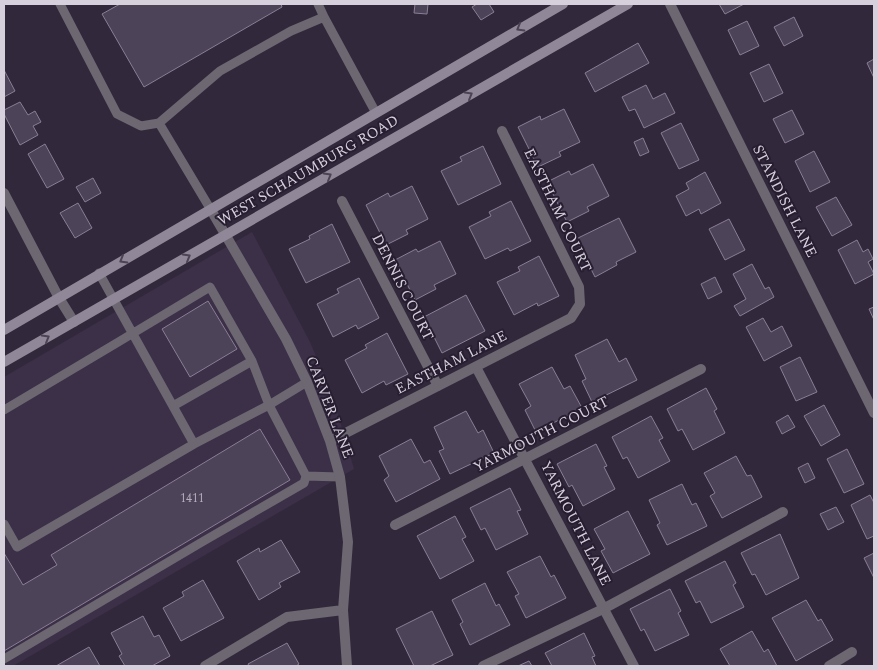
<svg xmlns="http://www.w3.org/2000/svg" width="878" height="670" font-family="Spectral,serif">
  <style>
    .built { fill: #3c2f48 }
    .building { fill: #4d4358; stroke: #897e95 }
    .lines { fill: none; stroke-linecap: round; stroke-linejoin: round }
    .service { stroke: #6c6771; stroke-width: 9 }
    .minor { stroke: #6c6771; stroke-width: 10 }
    .secondary { stroke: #908898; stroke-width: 10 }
    .oneway { stroke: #4c4355 }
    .labels { text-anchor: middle; stroke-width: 4; stroke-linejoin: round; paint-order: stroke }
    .number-label { font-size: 12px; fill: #b4adbc }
    .street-label { font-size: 15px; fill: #d6d0dd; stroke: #281e31 }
  </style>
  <rect width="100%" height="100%" fill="#32283b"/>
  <path class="built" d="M252,232L310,342L332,394L354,469L13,666H4V377Z"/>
  <path class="building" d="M120,4H281L282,7L144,87L102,14Z
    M415,4H428L427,14L414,13Z
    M477,4H489L494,12L481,20L472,7Z
    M719,4H744L725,14Z
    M794,17L803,36L784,46L774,27Z
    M747,21L759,46L740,55L728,30Z
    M638,43L649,63L595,92L585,73Z
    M874,59V78L867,63Z
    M769,64L783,93L764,102L750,73Z
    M4,70L15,91L4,97Z
    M646,85L653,99L665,93L675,113L644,128L635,109L629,111L622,97Z
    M20,102L28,115L35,111L41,122L33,126L38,135L20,145L4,114V110Z
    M564,109L580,142L559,152L561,156L538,167L518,127L540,116L541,120Z
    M792,110L804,134L785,143L773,119Z
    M681,123L699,160L679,169L661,133Z
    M643,138L649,152L640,156L634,142Z
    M45,144L64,179L47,188L28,154Z
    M483,146L501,184L458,205L441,171L462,161L460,157Z
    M814,151L830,182L810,192L795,161Z
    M593,164L609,196L587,207L589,211L567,222L547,182L569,171L571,175Z
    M705,172L721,203L701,214L699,209L686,216L676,196L689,189L686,183Z
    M93,178L101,193L85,202L76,187Z
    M412,186L428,219L406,230L408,234L386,245L366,205L388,193L390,197Z
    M836,197L852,225L832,236L816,207Z
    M511,201L531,241L510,251L508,248L485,259L469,227L491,216L489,212Z
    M78,203L92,228L75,238L60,213Z
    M619,218L636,252L616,262L617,265L595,277L576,239Z
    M729,219L745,250L725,260L709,229Z
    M332,224L350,262L306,283L289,249L310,239L309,236Z
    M857,240L863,252L868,249L873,259L868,262L874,274L855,284L838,250Z
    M440,241L456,274L434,285L436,289L415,300L395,260L416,249L418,252Z
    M539,256L559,296L538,306L537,303L514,315L497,282L520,271L518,267Z
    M752,264L765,289L769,287L774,297L740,316L734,306L746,299L733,274Z
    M715,277L722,292L708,299L701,284Z
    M359,278L379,318L358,329L356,325L333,337L317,304L339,293L337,289Z
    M466,295L485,331L442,353L424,317Z
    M208,301L237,349L190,377L162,329Z
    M874,307V320L869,309Z
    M763,318L771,332L782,326L792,346L764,361L746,327Z
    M387,333L408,374L386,385L384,381L362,393L345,360L367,348L365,345Z
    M607,339L619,362L626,358L637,380L592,402L582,381L586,379L575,355Z
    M800,357L817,392L796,401L780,367Z
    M552,367L564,389L570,386L582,408L536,432L525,410L531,406L519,384Z
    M706,388L717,409L714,411L725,433L693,450L682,429L678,431L667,409Z
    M824,405L840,435L821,446L804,416Z
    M466,411L478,433L483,430L494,453L450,474L439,451L444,449L434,427Z
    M788,415L795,427L782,434L776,422Z
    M651,416L663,438L659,440L670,461L638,478L627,457L623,459L612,437Z
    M260,429L290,480L4,651V553L23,585L57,565L51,555Z
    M411,439L424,463L430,460L440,479L396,502L384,480L389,476L379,456Z
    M596,444L607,466L604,467L615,489L583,506L572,485L569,487L557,464Z
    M847,449L864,484L844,493L827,459Z
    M736,456L747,476L751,475L762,497L722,518L710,496L715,493L704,473Z
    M808,463L815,478L805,483L798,468Z
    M682,484L692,505L696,503L707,526L667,545L657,525L660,523L649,500Z
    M510,488L521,510L517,511L528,534L496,550L485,528L481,530L470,508Z
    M870,495L874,503V536L867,539L851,505Z
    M836,507L844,522L828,530L820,514Z
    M628,511L650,554L613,573L601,551L605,549L594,529Z
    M455,516L466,537L462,539L474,561L440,579L417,536Z
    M780,534L799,578L766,595L755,574L752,575L741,553Z
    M281,540L300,572L279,583L281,587L259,600L237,561L259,548L260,552Z
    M874,553V578L864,558Z
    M540,556L551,577L554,575L566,598L526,618L515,596L519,594L507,572Z
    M725,561L736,583L733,585L744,607L711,623L700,601L696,603L685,581Z
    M203,580L224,618L181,641L163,608L184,596L182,592Z
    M485,583L496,606L499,604L510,625L470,645L460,624L463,622L452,600Z
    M670,589L681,611L678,613L689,635L655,651L644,629L641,631L630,609Z
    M806,600L818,621L821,619L833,640L796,661L772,618Z
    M432,611L453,655L430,666H414L396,629Z
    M143,616L154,637L159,635L170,656L152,666H125L119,656L122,654L111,633Z
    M752,631L764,652L768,649L777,666H730L720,649Z
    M584,633L595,656L592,657L596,666H552L545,653Z
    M287,643L299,664L296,666H249L248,664Z
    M89,647L100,666H56Z
    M529,661L532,666H518Z"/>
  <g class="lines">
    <path class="service" d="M60,4L117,114L141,126L159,123
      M318,4L324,17
      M211,210L159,123L220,71L291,31L324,17L376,113
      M307,382L269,405L306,476L340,477
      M173,406L252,361
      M4,410L115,344L210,287L252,361L269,405L194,444L99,273
      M4,524L17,547L194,444
      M4,659L202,542L304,483L306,476"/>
    <path class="minor" d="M670,4L874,413
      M4,193L59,298L74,322
      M342,201L438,386
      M211,210L286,339L307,382L330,441L340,477L348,542L343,610L347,666
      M476,367L634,666
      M330,441L571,318L580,304L579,287L502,131
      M395,525L701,369
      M205,666L287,617L343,610
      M483,666L603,609L783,512
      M829,666L852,652"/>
    <path class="secondary" d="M4,330L563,4
      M4,362L628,4"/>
  </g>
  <defs><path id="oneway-chevron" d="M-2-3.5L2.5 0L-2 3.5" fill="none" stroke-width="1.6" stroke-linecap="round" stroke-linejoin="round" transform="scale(1.25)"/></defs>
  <g class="oneway">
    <use href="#oneway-chevron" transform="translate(520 28) rotate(150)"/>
    <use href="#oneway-chevron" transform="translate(469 95) rotate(-30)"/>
    <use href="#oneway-chevron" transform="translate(328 176) rotate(-30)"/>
    <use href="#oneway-chevron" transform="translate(187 257) rotate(-30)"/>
    <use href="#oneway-chevron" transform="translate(123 260) rotate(150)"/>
    <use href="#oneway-chevron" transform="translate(46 338) rotate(-30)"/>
  </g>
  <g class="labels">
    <g class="number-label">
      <text x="192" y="502">1411</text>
    </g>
    <g class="street-label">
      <text transform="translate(308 170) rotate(-30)" y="5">WEST SCHAUMBURG ROAD</text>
      <text transform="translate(785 201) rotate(63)" y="5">STANDISH LANE</text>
      <text transform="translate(558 210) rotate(64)" y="5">EASTHAM COURT</text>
      <text transform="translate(403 287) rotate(63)" y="5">DENNIS COURT</text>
      <text transform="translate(451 362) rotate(-27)" y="5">EASTHAM LANE</text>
      <text transform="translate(330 407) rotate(69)" y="5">CARVER LANE</text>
      <text transform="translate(541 434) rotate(-27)" y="5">YARMOUTH COURT</text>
      <text transform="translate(576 523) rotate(63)" y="5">YARMOUTH LANE</text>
    </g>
  </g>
  <rect width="878" height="670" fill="none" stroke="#d6d0dd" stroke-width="10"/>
</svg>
